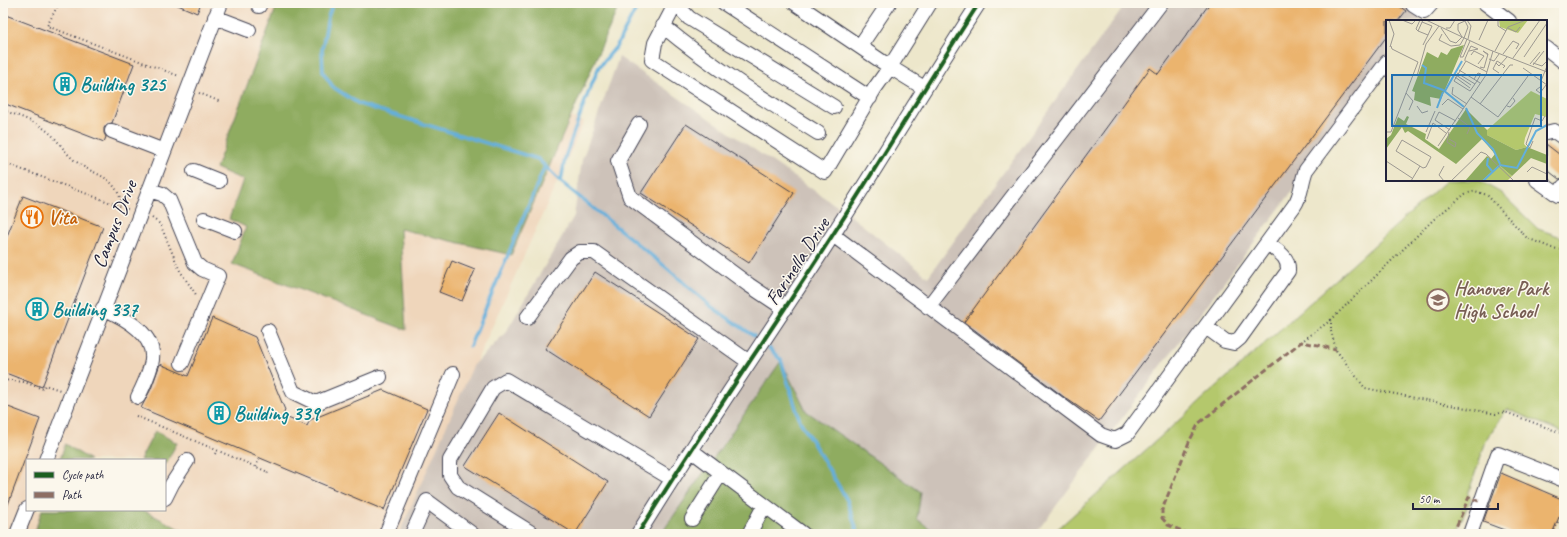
<svg xmlns="http://www.w3.org/2000/svg" width="1567" height="537" font-family="Caveat,sans-serif">
  <style>
    .built { fill: #efd6bb; fill-rule: evenodd }
    .industrial { fill: #cdc2b9 }
    .green { fill: #b4c86c; stroke: #6b7554 }
    .forest { fill: #8fac60; stroke: #58674e }
    .lines { fill: none; stroke-linecap: round; stroke-linejoin: round }
    .stream { stroke: #63afdc; stroke-width: 3.5 }
    .building { fill: #ebb46e }
    .minor-casing { stroke: #404051; stroke-width: 16 }
    .path { stroke: #404051; stroke-width: 2; stroke-dasharray: 1 3; stroke-linecap: butt }
    .minor { stroke: #fff; stroke-width: 14 }
    .quiet { stroke: #8d6e63; stroke-width: 3; stroke-dasharray: 6 3; stroke-linecap: butt }
    .cycleway-casing { stroke: #fbf7ec; stroke-width: 6 }
    .cycleway { stroke: #1b5e20; stroke-width: 4 }
    .labels { text-anchor: middle; stroke-width: 3; stroke-linejoin: round; paint-order: stroke }
    .culture-label { font-size: 20px; font-weight: bold; fill: #0d838f; stroke: #fbf7ec; text-anchor: start }
    .food-label { font-size: 20px; font-weight: bold; fill: #c56008; stroke: #fbf7ec; text-anchor: start }
    .street-label { font-size: 20px; fill: #22223b; stroke: #fbf7ec }
    .education-label { font-size: 20px; font-weight: bold; fill: #785e54; stroke: #fbf7ec; text-anchor: start }
    .inset-river { fill: none; stroke: #63afdc; stroke-width: 2 }
    .inset-road { fill: none; stroke: #9c9891; stroke-width: 1 }
    .view { fill: #1f6fb2; fill-opacity: 0.15; stroke: #1f6fb2; stroke-width: 2 }
    .inset-edge { fill: none; stroke: #22223b; stroke-width: 2 }
  </style>
  <rect width="100%" height="100%" fill="#fbf7ec"/>
  <filter id="ink" filterUnits="userSpaceOnUse"><feTurbulence type="fractalNoise" baseFrequency=".025" numOctaves="2"/><feDisplacementMap in="SourceGraphic" scale="8" xChannelSelector="R" yChannelSelector="G"/><feConvolveMatrix kernelMatrix="1 2 1 2 8 2 1 2 1" color-interpolation-filters="sRGB"/></filter>
  <filter id="wash" filterUnits="userSpaceOnUse"><feTurbulence type="fractalNoise" baseFrequency=".012" numOctaves="4" result="noise"/><feDisplacementMap in="SourceGraphic" scale="16" xChannelSelector="R" yChannelSelector="G"/><feGaussianBlur stdDeviation="0.9" result="paint"/><feColorMatrix in="noise" values="0 0 0 0 0 0 0 0 0 0 0 0 0 0 0 0 0 1.4 0 .05"/><feComposite in="paint" operator="in"/></filter>
  <g filter="url(#wash)">
    <rect width="100%" height="100%" fill="#ede7cb"/>
    <path class="built" d="M3,3H284L584,122L399,534H3ZM27,460H165V510H27Z"/>
    <path class="industrial" d="M1126,3H1433L1420,21H1387V65L1035,534H937L916,519L921,492L806,411L781,361L661,534H399L473,366L506,332L574,216L582,160L619,57L847,213L928,277Z"/>
    <path class="green" d="M1447,180H1478L1501,193L1538,229L1564,238V433L1507,409L1486,441L1468,494L1471,499L1455,534H1052Z"/>
    <path class="forest" d="M278,3H620L511,255L400,229L406,330L232,264L246,227L229,219L243,180L216,168Z
      M781,361L806,411L921,492L917,519L937,534H661Z
      M155,431L177,443L165,465V460H140Z
      M65,444L90,460H60Z
      M42,510H143L189,534H34Z"/>
    <g class="lines">
      <path class="stream" d="M333,3L328,17L322,50L323,72L333,87L359,104L538,159L561,182L667,268L709,305L754,336
        M561,182L565,157L588,93L599,67L616,47L639,3
        M470,346L545,166
        M769,348L781,360L800,421L847,500L858,534"/>
    </g>
    <g id="blocks">
      <path class="building" d="M173,3H201L197,13Z
        M1210,3H1395L1406,11L1398,21H1387V36L1099,421L1064,397L964,322L1150,68L1158,74Z
        M3,14L134,64L112,123L107,124L104,128V133L106,137L104,142L3,103Z
        M686,124L794,193L749,263L641,193Z
        M1546,144L1564,158V178L1559,179L1546,169Z
        M23,196L103,227L42,387L3,372V246Z
        M452,261L475,270L462,301L439,292Z
        M595,272L699,339L649,416L545,349Z
        M212,318L255,337L285,410L283,416L307,426L310,420L383,390L427,409L384,510L141,408L151,389L160,364L188,376Z
        M3,405L40,419L4,515H3Z
        M499,413L608,482L575,534L465,466Z
        M1501,473L1564,500V512L1562,518L1559,517L1552,534H1515L1483,522Z"/>
    </g>
  </g>
  <g filter="url(#ink)">
    <use href="#blocks" fill-opacity="0" stroke="#404051" stroke-width="1"/>
    <g class="lines">
      <g class="minor-casing">
        <path id="minor" d="M259,3V6
          M676,3L655,43L652,60L825,172L875,88L890,67L924,88
          M724,3L870,98
          M795,3L890,67L930,3
          M1485,3L1509,21
          M676,4L689,18L834,107
          M1413,5L1424,12L1432,3
          M215,17L249,30
          M663,26C711,66 765,100 818,133
          M860,46L889,3
          M1546,48L1564,62
          M639,124L618,161L630,197L749,285L785,309
          M112,131L164,151
          M1546,133L1554,131L1564,138
          M194,171L219,181
          M1537,180L1558,195L1564,186
          M149,190L162,194L169,200L195,263L202,269L218,276L182,363
          M204,219L235,231
          M833,235L1101,435L1115,440L1127,434L1294,206C1302,195 1301,182 1306,170L1387,62
          M928,307L1161,3
          M103,308C125,318 159,335 151,365C148,376 143,387 138,397
          M527,318L571,258L580,252H594L749,362
          M1206,327L1225,341L1234,343L1240,338L1288,271C1289,256 1278,252 1267,243
          M268,331L293,392L316,403L380,377
          M692,451L803,534
          M46,460L221,3
          M165,498L172,484L187,461
          M692,519L721,473
          M17,534L27,509
          M386,534L453,374
          M412,534L427,501L472,534
          M533,534L458,487L450,475V460L493,388L506,380L672,479
          M638,534C700,433 768,336 832,236C882,159 929,80 979,3
          M749,534L764,506
          M1470,534L1498,454L1564,480"/>
      </g>
      <path class="path" d="M59,3L47,26L179,76
        M199,93L221,102
        M3,110C18,116 35,121 47,131C58,139 64,152 74,160C98,179 114,172 123,207
        M3,145L7,164L3,168
        M7,164L130,210
        M152,218L160,224L180,271L197,296
        M3,244H4
        M1564,250L1552,248L1527,238L1487,195L1475,191L1465,194L1433,220L1331,320V331L1336,350L1365,388L1496,414L1505,412L1564,434
        M1301,342L1331,320
        M3,380L24,382L43,389L45,385L60,390
        M136,416L268,472L267,475
        M215,454L217,451
        M256,467L259,459
        M1553,534L1558,522L1564,519"/>
      <use href="#minor" class="minor"/>
      <path class="quiet" d="M1189,534L1168,525L1162,518V510L1189,442L1199,423L1301,342L1318,345L1336,350
        M1453,534L1469,497L1481,502"/>
      <g class="cycleway-casing">
        <path id="cycleway" d="M638,534C700,433 768,336 832,236C882,159 929,80 979,3"/>
      </g>
      <use href="#cycleway" class="cycleway"/>
    </g>
  </g>
  <defs>
    <g id="building-ring" transform="scale(1.15)"><circle r="9.5" fill="#fbf7ec" stroke="#0f9aa8" stroke-width="1.5"/><path d="M-4-6H4V6H1V3H-1V6H-4ZM-2.5-4.3h1.7v1.8h-1.7ZM.8-4.3h1.7v1.8H.8ZM-2.5-1h1.7V.8h-1.7ZM.8-1h1.7V.8H.8Z" fill="#0f9aa8"/></g>
    <g id="restaurant-ring" transform="scale(1.15)"><circle r="9.5" fill="#fbf7ec" stroke="#e8710a" stroke-width="1.5"/><path d="M-5-6h1v4h1v-4h1v4h1v-4h1v5L-1.5 .5V6h-2V.5L-5-1ZM5-6V6H3V1.5H1.5Q1.5-4 5-6Z" fill="#e8710a"/></g>
    <g id="school-ring" transform="scale(1.15)"><circle r="9.5" fill="#fbf7ec" stroke="#8d6e63" stroke-width="1.5"/><path d="M0-5L7-2L0 1L-7-2ZM-4 1L0 2.5L4 1V4Q0 6-4 4Z" fill="#8d6e63"/></g>
  </defs>
  <g fill-rule="evenodd">
    <use href="#building-ring" x="65" y="84"/>
    <use href="#restaurant-ring" x="32" y="217"/>
    <use href="#school-ring" x="1438" y="300"/>
    <use href="#building-ring" x="37" y="309"/>
    <use href="#building-ring" x="219" y="413"/>
  </g>
  <g class="labels">
    <g class="culture-label">
      <text x="80" y="91">Building 325</text>
      <text x="52" y="316">Building 337</text>
      <text x="234" y="420">Building 339</text>
    </g>
    <g class="food-label">
      <text x="48" y="224">Vita</text>
    </g>
    <g class="street-label">
      <text transform="translate(114 224) rotate(-69)" y="7">Campus Drive</text>
      <text transform="translate(797 261) rotate(-57)" y="7">Farinella Drive</text>
    </g>
    <g class="education-label">
      <text x="1454" y="295">Hanover Park<tspan x="1454" dy="23">High School</tspan></text>
    </g>
  </g>
  <g transform="translate(1386 20)">
    <rect width="161" height="161" fill="#ede7cb"/>
    <path d="M113,0H142L132,13L114,7ZM145,71L161,79V97L149,94L139,118L138,124L141,127L130,130L101,115V110ZM113,145L126,156L121,161H96Z" fill="#b4c86c"/>
    <path d="M78,25L55,79L44,77L45,86L28,80L29,72L26,71L41,32L52,38L55,32L61,35L65,29ZM80,89L101,110V115L130,130L141,127L161,135V144L145,138L126,156L113,145L96,161H79L101,136L105,139L109,134L96,119L70,144L22,111L19,113L16,107L0,129V119L5,115L12,97L18,101L21,96L23,97L20,104L40,114L39,119L53,129Z" fill="#8fac60"/>
    <path class="inset-river" d="M36,45L40,48L38,63L57,70L78,87M59,71L76,41M51,88L57,72M80,88L91,113L107,129L114,144M102,138L101,145L106,151M97,161L114,145L131,148L150,111L161,105"/>
    <path class="inset-road" d="M3,0L8,14L4,27M16,0L26,4L30,0M34,0L30,9L32,11L37,0M40,0L104,30L161,52M81,0L85,6L82,19M112,0V6L120,11M36,2L46,6L42,15M55,8L64,21L70,23L76,17L72,10V4L79,1L82,7L78,18M60,8H64L69,0M122,8L130,12L134,7M32,11L42,15L37,25M56,14L53,20L65,26L74,25L78,18M81,19L74,37H77L84,21M93,20L102,0M109,31L122,7L140,0M117,34L127,21L133,24L130,29M85,35L88,31L98,36L92,44M138,37L161,3M127,38L154,0M103,39L108,41L113,34M79,41V39L82,32L85,26L92,29L83,31M110,43L113,46L121,37M147,43L156,46L161,41M144,44L154,32M147,45L158,31M94,47L98,48L102,34L97,31L102,35M137,48L161,65M73,50L91,61L95,54L92,53L88,59M71,53L89,64M113,53L107,49L111,41L119,46L117,48M70,55L85,65M31,56L40,24L53,6M69,57L84,68M155,61L161,46M94,63L91,61L84,71L68,61L80,41L101,52M67,67L66,74L81,84M157,70L154,67L150,70L154,73L160,65M20,73L27,81L23,90M85,77L112,97L142,56M94,84L124,45H127M56,85L62,79L77,89M31,86L36,93L42,91M121,86L124,87L129,81L127,78M72,98L84,107L81,114M64,110L49,100L53,92L70,101M0,112H5L32,42L6,29L5,26M40,112L49,91M63,112L61,122L69,127L70,123L63,119M41,119L47,103L60,113M16,120L45,137L40,147L37,148L10,131ZM140,124L149,98L156,101L159,96M140,124L144,128L147,121M52,126L100,55L107,31M0,141L26,158M141,152L146,147L161,154M25,161L34,146M58,161L53,155L58,146M65,161L95,132L100,134L128,161"/>
    <path class="view" d="M6,55H155V106H6Z"/>
    <rect width="161" height="161" class="inset-edge"/>
  </g>
  <rect width="1567" height="537" fill="none" stroke="#fbf7ec" stroke-width="16"/>
  <rect x="26" y="459" width="140" height="52" fill="#fbf7ec" stroke="#a4a2a5"/>
  <rect x="34" y="472" width="20" height="6" fill="#1b5e20" stroke="#a4a2a5"/>
  <text x="62" y="479" font-size="12" fill="#22223b">Cycle path</text>
  <rect x="34" y="492" width="20" height="6" fill="#8d6e63" stroke="#a4a2a5"/>
  <text x="62" y="499" font-size="12" fill="#22223b">Path</text>
  <path d="M1413 503v6h85v-6" fill="none" stroke="#22223b" stroke-width="2"/>
  <text x="1419" y="503" font-size="12" fill="#22223b" stroke="#fbf7ec" stroke-width="3" paint-order="stroke">50 m</text>
</svg>
